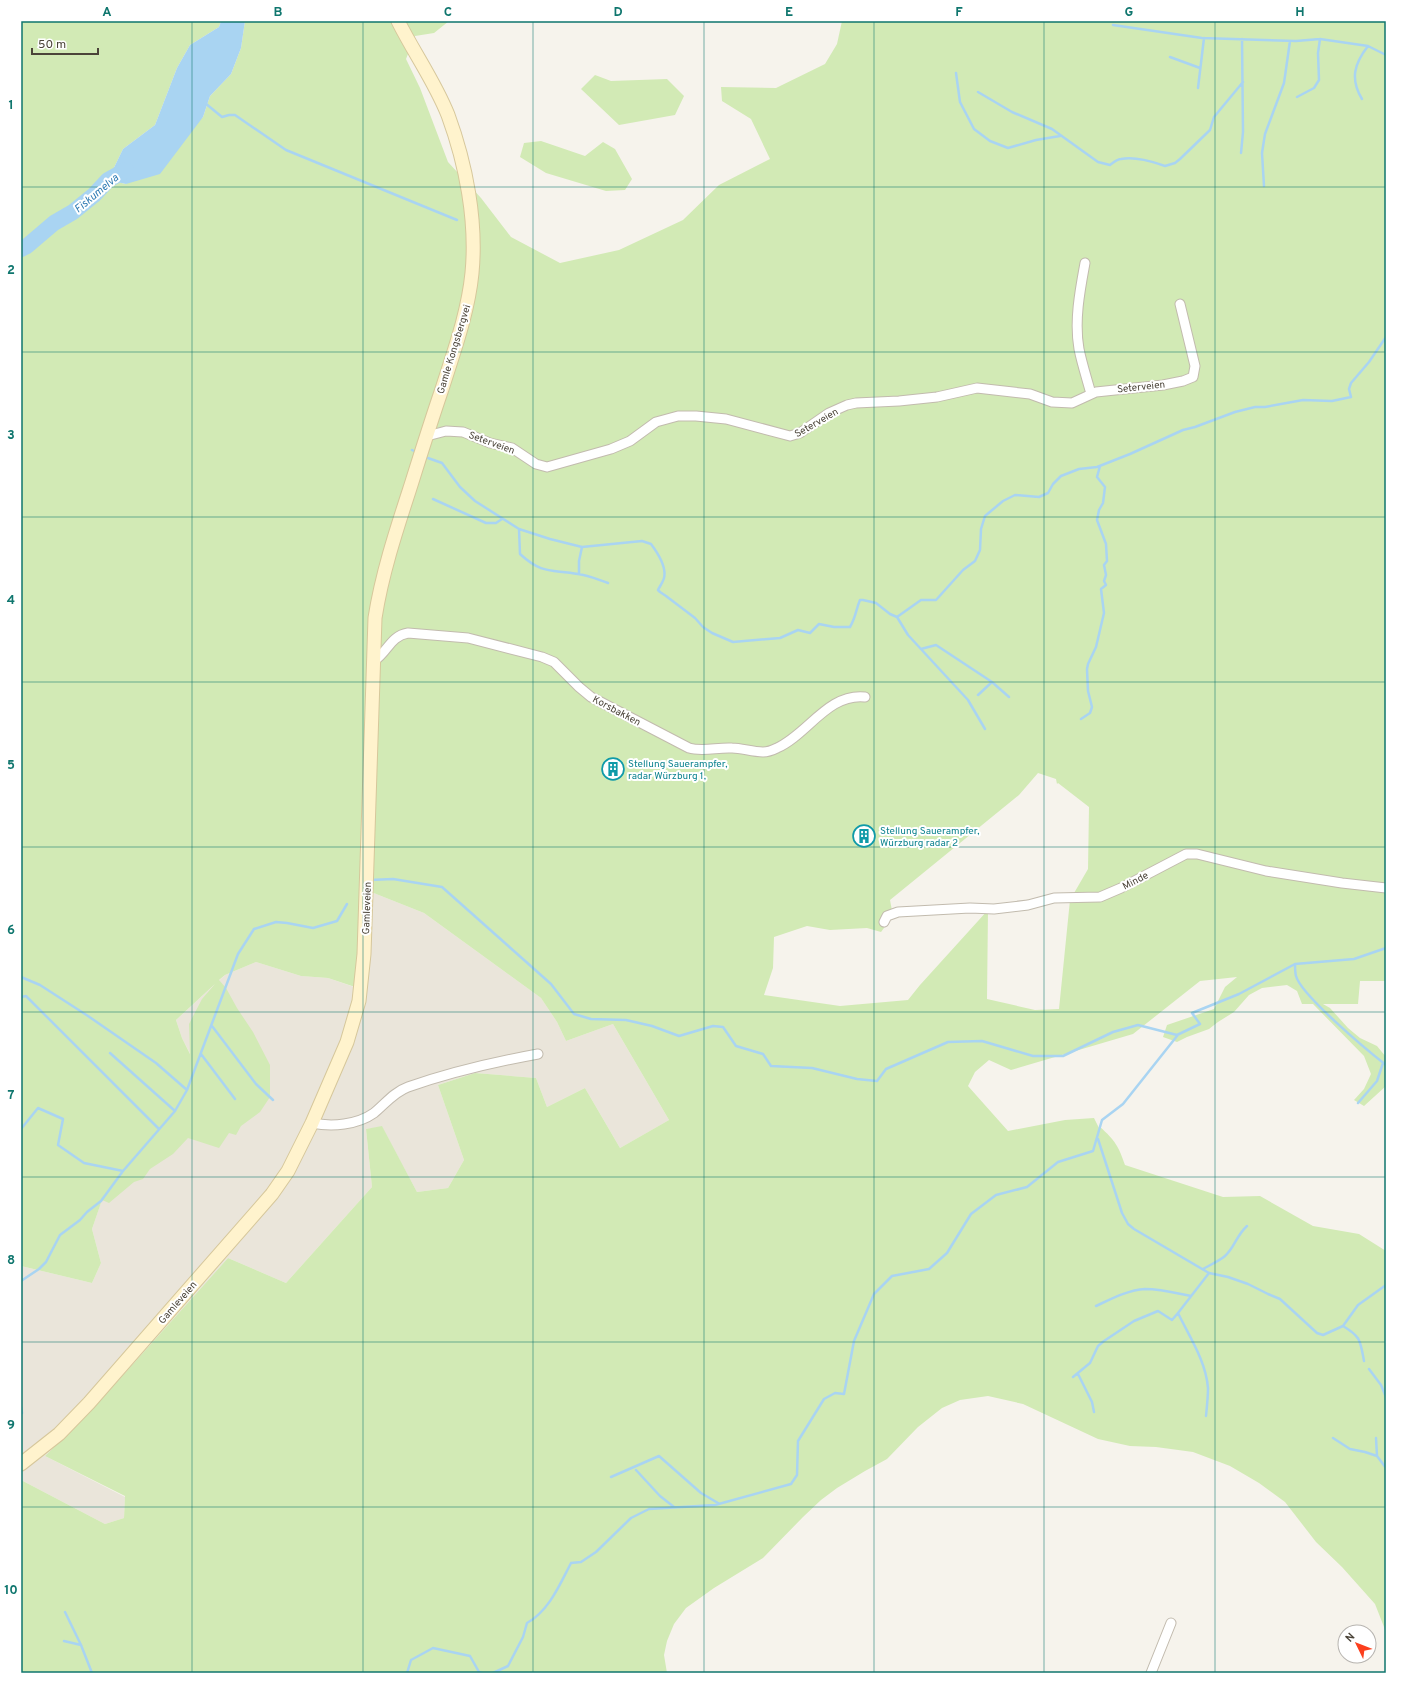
<svg xmlns="http://www.w3.org/2000/svg" width="1407" height="1694" font-family="Overpass,sans-serif">
  <style>
    .residential { fill: #eae5da }
    .green { fill: #d2eab5; fill-rule: evenodd }
    .water { fill: #a9d4f2 }
    .lines { fill: none; stroke-linecap: round; stroke-linejoin: round }
    .stream { stroke: #a9d4f2; stroke-width: 2.5 }
    .river { stroke: #a9d4f2; stroke-width: 16 }
    .street-casing { stroke: #c2bbae; stroke-width: 11 }
    .secondary-casing { stroke: #d6c79b; stroke-width: 15 }
    .street { stroke: #fff; stroke-width: 9 }
    .secondary { stroke: #fff3cd; stroke-width: 13 }
    .grid { fill: none; stroke: #0f766e; stroke-width: 1; stroke-opacity: 0.55 }
    .labels { text-anchor: middle; stroke-width: 4; stroke-linejoin: round; paint-order: stroke }
    .street-label { font-size: 10px; fill: #4b4439; stroke: #fff }
    .culture-label { font-size: 10px; fill: #0d838f; stroke: #fff; text-anchor: start }
    .water-label { font-size: 11px; font-style: italic; fill: #2e7ab2; stroke: #fff }
    .neatline { fill: none; stroke: #0f766e; stroke-width: 1.5 }
    .grid-label { font-size: 13px; text-anchor: middle; font-weight: bold; fill: #0f766e }
  </style>
  <rect width="100%" height="100%" fill="#f6f3ec"/>
  <path class="residential" d="M361,888L424,913L541,998L557,1022L566,1041L613,1024L669,1120L620,1148L585,1088L547,1107L536,1078L475,1073L438,1085L464,1160L448,1188L417,1192L382,1127L366,1129L372,1187L286,1283L228,1258L90,1412L45,1456L125,1497L124,1518L105,1524L21,1480V1266L92,1283L101,1263L92,1229L107,1185L201,1075L182,1038L176,1020L225,975L256,962L301,976L328,978L354,987Z"/>
  <path class="green" d="M21,21H221L219,27L190,45L177,68L155,125L123,149L108,180L126,184L203,117L210,96L231,74L241,48L245,21H449L434,33L415,36L406,59L420,88L448,162L481,198L511,237L560,263L619,250L683,220L719,185L770,159L751,119L722,101L721,87L776,88L825,64L837,44L842,21H1386V981H1360L1358,1004H1323L1330,1008L1348,1028L1360,1038L1377,1046L1386,1057V1086L1364,1106L1354,1100L1364,1089L1371,1074L1364,1056L1313,1004H1302L1297,991L1287,985L1262,988L1249,995L1234,1012L1218,1022L1209,1029L1187,1037L1177,1042L1163,1037L1167,1025L1214,1009L1225,987L1237,977L1200,981L1133,1034L1011,1070L989,1060L975,1072L968,1086L1008,1131L1065,1120L1094,1118L1099,1128L1100,1127C1115,1140 1119,1147 1125,1165L1223,1197L1260,1196L1313,1226L1359,1234L1386,1251V1632L1375,1604L1342,1567L1316,1542L1285,1502L1259,1483L1230,1466L1193,1452L1156,1447L1130,1446L1098,1439L1023,1404L988,1396L960,1400L942,1408L918,1427L887,1459L865,1471L837,1488L821,1500L803,1517L763,1558L714,1588L686,1608L674,1624L667,1641L664,1655L667,1673H21V1480L105,1524L124,1518L125,1496L45,1456L90,1412L228,1258L286,1283L372,1187L366,1129L382,1126L417,1192L448,1188L464,1160L438,1085L475,1073L536,1078L547,1107L585,1088L620,1148L669,1120L613,1024L566,1041L557,1022L541,998L424,913L361,888L355,987L328,978L301,976L256,962L225,975L219,980L226,988L237,1008L253,1032L270,1065V1097L260,1112L241,1126L236,1135L229,1133L219,1148L188,1138L173,1154L150,1169L143,1179L134,1182L109,1203L102,1200L92,1229L101,1263L92,1283L21,1266ZM1038,773L1056,779L1057,784L1058,783L1089,807L1088,869L1070,900L1059,1009L1035,1010L987,999L988,910L920,985L908,1000L840,1006L764,995L773,968L774,937L807,926L830,930L867,928L881,932L893,916L890,900L1019,795ZM215,984L202,999L189,1024L190,1054L182,1038L176,1020Z
    M595,75L611,81L667,79L684,96L675,115L619,125L581,89Z
    M541,141L585,156L603,142L615,149L632,179L625,190L606,191L546,173L520,157L524,143Z"/>
  <path class="water" d="M221,21H245L241,48L231,74L210,96L203,117L160,174L126,184L108,180L123,149L155,125L177,68L190,45L219,27Z"/>
  <g class="lines">
    <path class="stream" d="M1113,25L1202,38L1296,41L1320,39L1368,46L1386,55
      M1170,57L1200,68
      M956,73L960,102L974,129L990,141L1008,148L1036,140L1060,136
      M1198,88L1204,38
      M978,92L1012,112L1052,129L1098,162L1110,165C1113,163 1117,159 1121,159C1135,156 1153,162 1165,166L1175,163L1180,159L1210,130L1214,117L1243,82
      M1297,97L1314,88L1319,80L1318,53L1320,39
      M1362,99C1350,79 1354,64 1368,46
      M205,103L222,117L229,115H235L286,150L457,220
      M1241,153L1243,132L1242,39
      M1264,186L1262,153L1265,134L1284,83L1290,41
      M412,450L414,451
      M428,458L442,463L460,487L475,501L519,529L550,539L582,547L642,541L651,544C657,552 667,566 664,578C663,582 660,586 658,590L660,592L666,596L695,618L703,627L712,633L733,642L780,638L798,630L810,633L819,624L834,627H850C856,617 856,609 860,600H863L876,603L890,614L897,617L908,635L968,700L985,729
      M433,499L486,523H496L502,519
      M519,529L520,554C543,575 551,569 578,574C588,575 599,580 608,583
      M579,574V561L582,547
      M897,617L921,600H936L963,570L975,561L980,550L981,529L985,516L1003,501L1015,495L1039,497L1048,493L1053,484L1061,476L1079,469L1097,467L1130,454L1183,430L1195,427L1235,412L1255,407H1265L1303,400L1332,401L1351,397L1349,389L1351,383L1369,362L1386,337
      M921,649L936,645L992,682L1009,697
      M978,695L992,682
      M1081,719L1090,713L1092,707L1088,691L1087,669L1088,664L1096,647L1104,613L1101,589L1106,585L1104,581L1106,575L1104,565L1107,561L1106,544L1097,520L1099,510L1103,503L1105,487L1097,477L1100,466
      M370,880L393,879L442,887L551,984L574,1014L591,1019L626,1020L652,1026L679,1036L713,1026L723,1027L736,1046L763,1054L771,1066L812,1068L857,1079L877,1081L886,1069L948,1042L982,1041L1033,1056H1063L1113,1032L1138,1025L1177,1035L1200,1024L1192,1013L1239,994L1295,964L1354,959L1386,948
      M1295,964C1295,968 1295,972 1296,976C1301,995 1368,1051 1386,1065
      M21,977L40,985L88,1016L156,1063L187,1090
      M21,997L26,996L159,1129
      M212,1026L256,1084L273,1100
      M110,1053L175,1111
      M201,1054L235,1099
      M1358,1103L1377,1081L1383,1063
      M21,1129L38,1108L63,1119L58,1145L84,1163L123,1171
      M1098,1139L1122,1213L1128,1224L1134,1229L1209,1273L1228,1277L1248,1284L1268,1294L1280,1299L1317,1333L1323,1335L1343,1326C1361,1337 1360,1340 1364,1361
      M1203,1269C1210,1265 1219,1261 1225,1256C1235,1247 1236,1236 1247,1226
      M21,1281L39,1269L46,1262L60,1235L80,1220L87,1212L101,1201L123,1171L175,1111L187,1090L238,954L254,929L276,922L287,923L313,928L337,921L347,904
      M1096,1306C1111,1299 1128,1290 1145,1289C1161,1289 1176,1293 1191,1296
      M1343,1326L1358,1305L1386,1285
      M1369,1369L1381,1385L1386,1397
      M1078,1374L1092,1402L1094,1412
      M1073,1377L1090,1363L1098,1346L1104,1341L1134,1321L1158,1311L1172,1320L1178,1313
      M21,1407L22,1413
      M1206,1416C1207,1406 1208,1397 1208,1388C1206,1361 1189,1336 1178,1313L1209,1273
      M1333,1438L1350,1449L1365,1452L1377,1456
      M1376,1438L1377,1456L1386,1468
      M636,1470L660,1496L674,1507
      M611,1477L659,1456L701,1493L718,1503
      M65,1612L81,1645
      M64,1641L81,1645L92,1673
      M407,1673L411,1660L433,1648L470,1656L479,1672L482,1673
      M493,1673L508,1666L523,1637L527,1623C549,1611 560,1584 571,1563L581,1562L596,1552L631,1518L649,1509L715,1505L791,1484L797,1475L798,1441L824,1399L835,1393L844,1394L854,1341L874,1294L892,1276L929,1269L947,1253L971,1214L996,1195L1027,1187L1058,1162L1093,1151L1102,1120L1123,1104L1177,1036"/>
    <path class="river" d="M21,249L27,246L54,223L73,212L94,195L108,180L126,170"/>
    <g class="street-casing">
      <path id="street" d="M1085,263C1080,290 1074,321 1079,349C1082,364 1087,379 1091,394
        M427,436L446,431L463,432L490,443L512,448L536,464L547,467L611,449L630,441L656,422L678,416H696L726,419L790,436L800,433L829,413L847,405L856,403L899,401L937,397L977,388L1030,394L1052,402L1072,403L1096,392L1163,385L1183,381L1193,377L1195,366L1180,304
        M374,661C388,652 390,636 408,633L468,638L542,657L554,662L579,687L591,697L689,748C703,752 718,747 732,748C742,748 752,752 763,752C767,752 773,750 777,748C808,734 828,693 865,697
        M884,922L887,916L898,912L970,908L994,909L1028,905L1054,898L1100,897L1121,888L1186,854H1197L1266,871L1342,883L1386,888
        M312,1123C332,1127 357,1125 374,1113C385,1104 394,1092 408,1087C451,1072 494,1062 538,1054
        M1151,1673L1171,1623"/>
    </g>
    <g class="secondary-casing">
      <path id="secondary" d="M21,1464L59,1434L89,1403L272,1194L288,1171L312,1123L347,1042L359,1001L364,954L375,618C382,573 397,528 411,485C421,453 431,421 442,389C454,351 468,313 472,273C477,221 466,164 448,115C435,82 414,53 398,21"/>
    </g>
    <use href="#street" class="street"/>
    <use href="#secondary" class="secondary"/>
  </g>
  <path class="grid" d="M192,21V1673M363,21V1673M533,21V1673M704,21V1673M874,21V1673M1044,21V1673M1215,21V1673M21,187H1386M21,352H1386M21,517H1386M21,682H1386M21,847H1386M21,1012H1386M21,1177H1386M21,1342H1386M21,1507H1386"/>
  <defs>
    <g id="building-ring" transform="scale(1.15)"><circle r="9.5" fill="#fff" stroke="#0f9aa8" stroke-width="1.5"/><path d="M-4-6H4V6H1V3H-1V6H-4ZM-2.5-4.3h1.7v1.8h-1.7ZM.8-4.3h1.7v1.8H.8ZM-2.5-1h1.7V.8h-1.7ZM.8-1h1.7V.8H.8Z" fill="#0f9aa8"/></g>
  </defs>
  <g fill-rule="evenodd">
    <use href="#building-ring" x="613" y="769"/>
    <use href="#building-ring" x="864" y="836"/>
  </g>
  <g class="labels">
    <g class="street-label">
      <text transform="translate(453 349) rotate(-73)" y="4">Gamle Kongsbergvei</text>
      <text transform="translate(1141 386) rotate(-6)" y="4">Seterveien</text>
      <text transform="translate(816 422) rotate(-30)" y="4">Seterveien</text>
      <text transform="translate(492 442) rotate(20)" y="4">Seterveien</text>
      <text transform="translate(617 710) rotate(28)" y="4">Korsbakken</text>
      <text transform="translate(1135 880) rotate(-27)" y="4">Minde</text>
      <text transform="translate(366 908) rotate(-88)" y="4">Gamleveien</text>
      <text transform="translate(177 1302) rotate(-49)" y="4">Gamleveien</text>
    </g>
    <g class="culture-label">
      <text x="628" y="767">Stellung Sauerampfer,<tspan x="628" dy="12">radar Würzburg 1,</tspan></text>
      <text x="880" y="834">Stellung Sauerampfer,<tspan x="880" dy="12">Würzburg radar 2</tspan></text>
    </g>
    <g class="water-label">
      <text transform="translate(96 193) rotate(-40)" y="4">Fiskumelva</text>
    </g>
  </g>
  <rect width="1407" height="1694" fill="none" stroke="#ffffff" stroke-width="44"/>
  <g transform="translate(1357 1644) rotate(313)"><circle r="19" fill="#ffffff" stroke="#b7b4b0"/>
  <path d="M0-3L7 15L0 10L-7 15Z" fill="#fc3f1d"/>
  <text y="-6" font-size="11" font-weight="bold" text-anchor="middle" fill="#4b4439">N</text>
  </g>
  <path d="M32 48v6h66v-6" fill="none" stroke="#4b4439" stroke-width="2"/>
  <text x="38" y="48" font-size="12" fill="#4b4439" stroke="#ffffff" stroke-width="3" paint-order="stroke">50 m</text>
  <rect x="22" y="22" width="1363" height="1650" class="neatline"/>
  <g class="grid-label">
    <text x="107" y="16">A</text>
    <text x="278" y="16">B</text>
    <text x="448" y="16">C</text>
    <text x="618" y="16">D</text>
    <text x="789" y="16">E</text>
    <text x="959" y="16">F</text>
    <text x="1129" y="16">G</text>
    <text x="1300" y="16">H</text>
    <text x="11" y="109">1</text>
    <text x="11" y="274">2</text>
    <text x="11" y="439">3</text>
    <text x="11" y="604">4</text>
    <text x="11" y="769">5</text>
    <text x="11" y="934">6</text>
    <text x="11" y="1099">7</text>
    <text x="11" y="1264">8</text>
    <text x="11" y="1429">9</text>
    <text x="11" y="1594">10</text>
  </g>
</svg>
